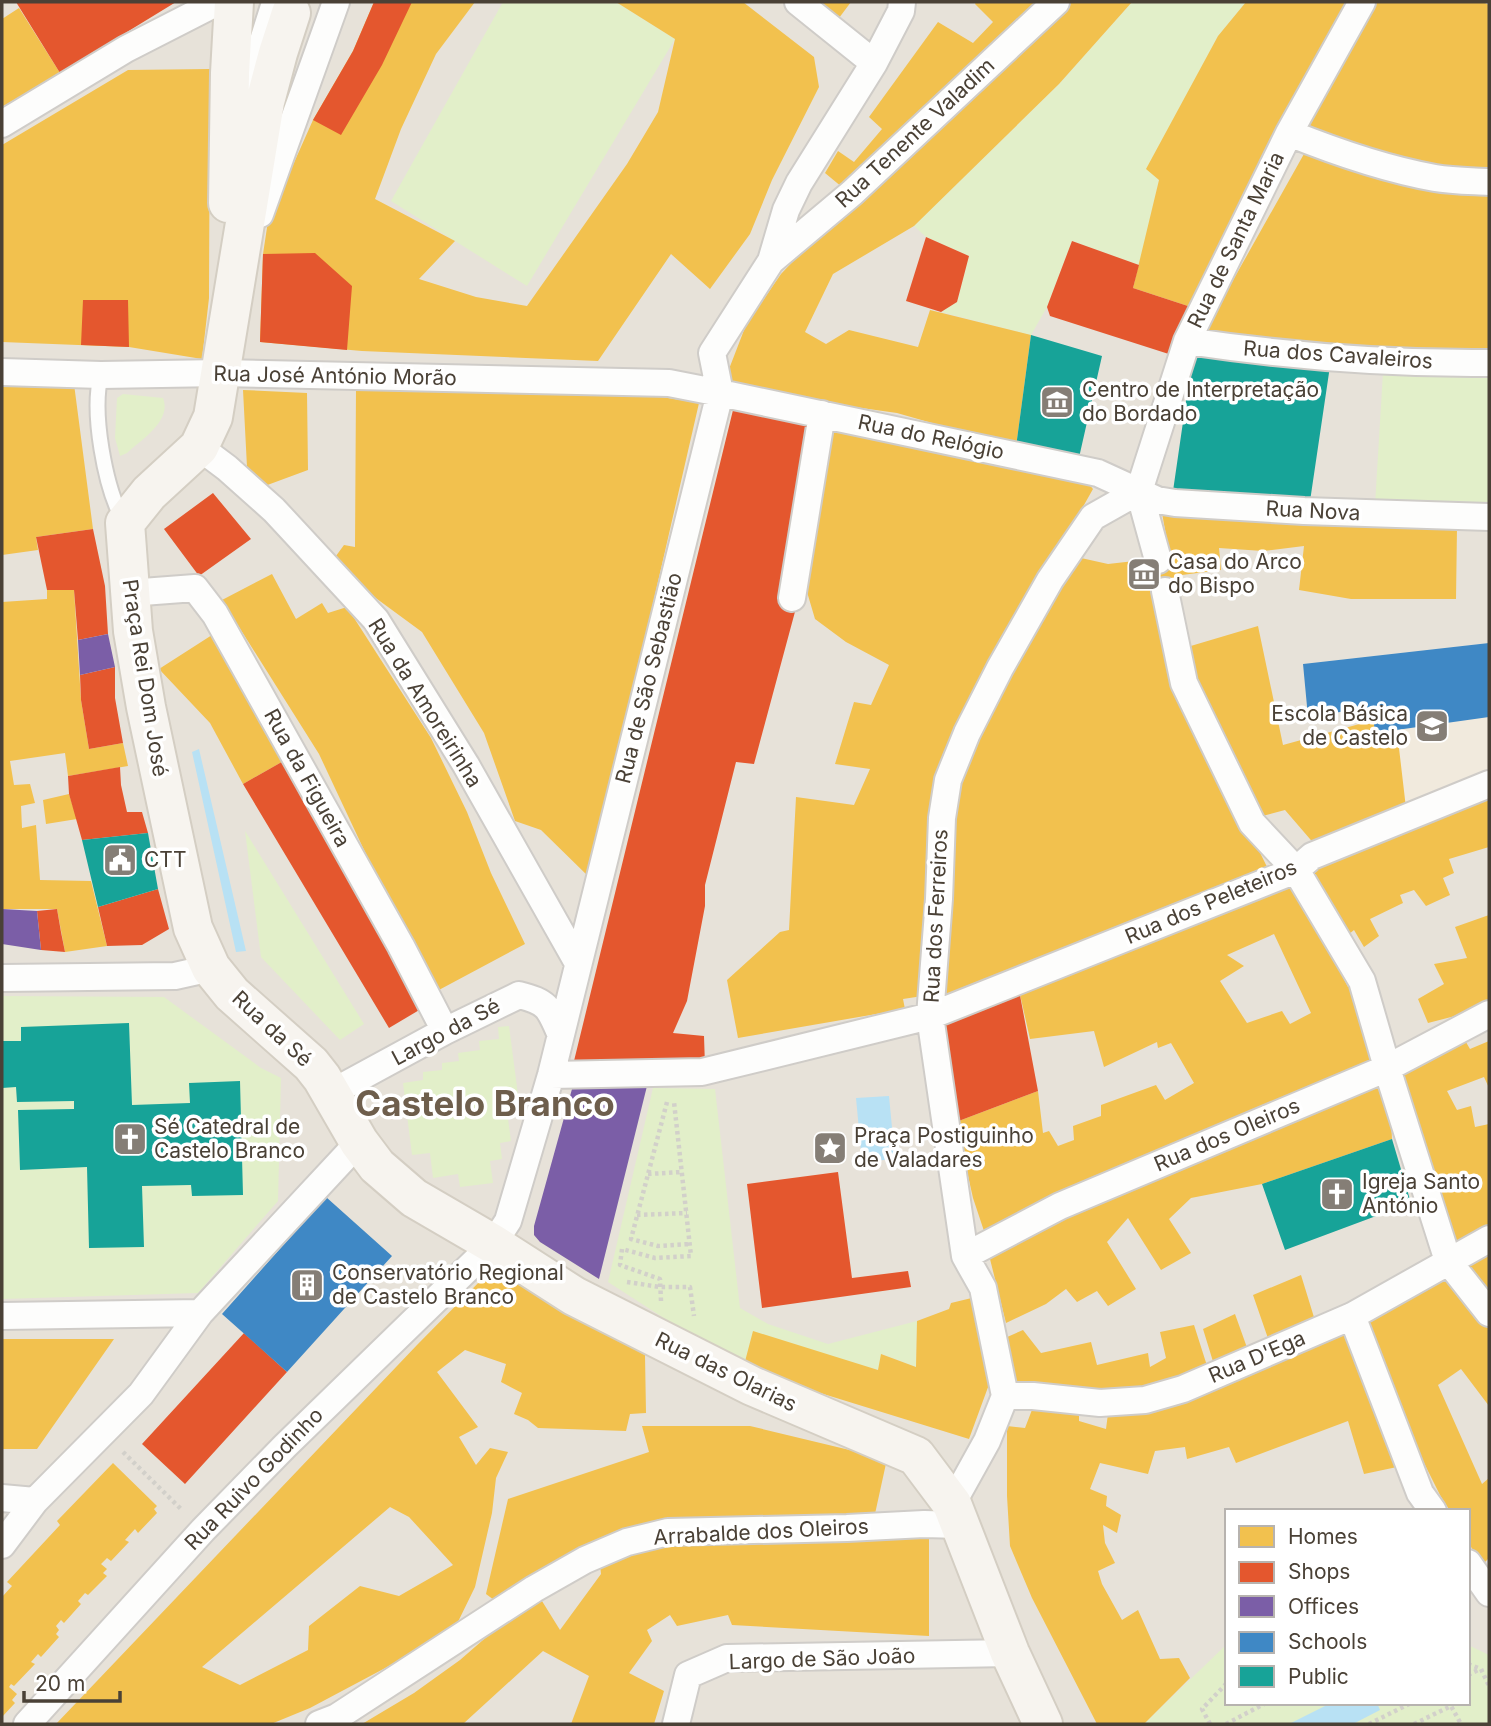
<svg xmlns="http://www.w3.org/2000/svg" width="1491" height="1726" font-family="Inter,sans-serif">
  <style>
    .residential { fill: #e7e2d9; fill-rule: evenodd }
    .education { fill: #f1eadd }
    .green { fill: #e2efc9 }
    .water { fill: #b8e1f4 }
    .homes { fill: #f2c14e; fill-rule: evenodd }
    .shops { fill: #e4572e }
    .offices { fill: #7b5ea7 }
    .schools { fill: #3f88c5 }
    .public { fill: #17a398 }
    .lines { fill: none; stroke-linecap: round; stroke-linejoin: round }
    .lane-casing { stroke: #cfccc8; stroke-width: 18 }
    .street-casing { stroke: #cfccc8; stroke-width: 30 }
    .secondary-casing { stroke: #d4cec3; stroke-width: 42 }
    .path { stroke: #d2d0ca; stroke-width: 4.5; stroke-dasharray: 3.5 3.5; stroke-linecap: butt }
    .lane { stroke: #fdfdfc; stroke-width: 14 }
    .street { stroke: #fdfdfc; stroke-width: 26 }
    .secondary { stroke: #f7f4ef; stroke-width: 38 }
    .labels { text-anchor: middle; stroke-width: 7; stroke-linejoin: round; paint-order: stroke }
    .street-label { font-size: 21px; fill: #4a4136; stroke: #fff }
    .poi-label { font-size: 21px; fill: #4a4136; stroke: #fff; text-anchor: start }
    .town-label { font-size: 35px; font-weight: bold; fill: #6e5e4c; stroke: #fff }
  </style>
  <rect width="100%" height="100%" fill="#f2f0ec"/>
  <path class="residential" d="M2,2H1489V1724H2ZM1227,1511H1468V1703H1227Z"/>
  <path class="education" d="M1489,643V771L1406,808L1375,733L1372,707L1308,717L1303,664Z"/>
  <path class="green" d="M503,2H616L675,39L527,286L391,201Z
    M1132,2H1246L1218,36L1147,168L1159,180L1139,265L1072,241L1047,307L1031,335L941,312L957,302L969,256L926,237L914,226L1059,84Z
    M1383,372L1489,376V507L1375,505Z
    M123,394L163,398C172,421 142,439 127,453L120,456L115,438L117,398Z
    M245,831L364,1024L340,1040L261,957Z
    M2,996L164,997L261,1068L281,1078L278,1201L198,1293L2,1299Z
    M509,1026L520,1110L507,1111L511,1141L500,1143L502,1159L490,1161L493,1183L460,1187L458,1174L433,1178L430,1153L412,1155L403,1083L423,1080V1072L442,1070V1063L459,1061L458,1053L480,1050L479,1041L499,1039L498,1027Z
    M653,1088L715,1089L740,1308L768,1324L828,1344L917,1321L916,1367L882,1354L878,1370L753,1334L743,1369L608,1282Z
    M1227,1644V1703H1468V1645L1489,1655V1724H1144Z"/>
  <path class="water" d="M199,749L246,951L236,952L192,752Z
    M889,1096L895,1159L862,1162L856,1098Z
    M1331,1703H1377L1380,1710L1353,1724H1289Z"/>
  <path class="homes" d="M374,2H475L436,54L401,129L375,199L455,241L419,279L476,297L527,306L627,164L658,112L675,39L616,2H743L814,57L819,87L772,180L750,234L710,289L671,254L598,361L362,351L260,342L263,254L268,221L313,120L353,51Z
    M820,2H851L839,18Z
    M976,2H1132L1059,84L914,226L833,274L805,332L826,344L849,330L918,347L930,310L1031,335L1016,447L897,413L770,395L724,382L746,325L781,274L854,197L825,173L838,151L854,162L882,129L869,117L938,22L973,43L993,22L975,4Z
    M1246,2H1356L1194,308L1133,288L1159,180L1146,169L1218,36Z
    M1369,2H1483L1489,5V182L1293,135Z
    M19,8L60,73L2,107V19Z
    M210,69L209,298L202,359L129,347L2,342V145L128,70Z
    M1309,145L1489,187V350H1374L1214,333L1205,330Z
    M2,383L74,384L93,529L36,537L38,550L2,555Z
    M356,389L631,392L699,403L590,878L541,830L515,821L484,733L422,632L373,596L333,560L344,545L355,547Z
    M243,390L307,393L308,470L262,487L247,467Z
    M826,430L954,457L955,450L1085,480L1093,489L956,732L929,995L903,999L905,1009L738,1038L727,980L780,932L789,930L796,797L854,805L870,769L835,764L854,702L871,705L889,665L846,642L815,619L802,575Z
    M1162,513L1457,527L1456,599H1351L1299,590L1304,546L1263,551L1219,548L1221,570L1174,576L1176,588V682L1272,877L939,1003L951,790L1072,556L1108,564L1170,557Z
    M272,574L296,619L322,603L328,613L347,607L431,738L467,812L491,873L525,944L437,991L394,914L319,754L222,600Z
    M47,590H74L81,700L89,749L123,743L128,766L68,776L65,753L10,761L14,785L30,784L35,803L21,806L22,828L36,825L40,880L91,881L107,946L65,952L57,909H2V602L47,599Z
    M1258,626L1283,745L1374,720L1375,733L1397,731L1406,808L1316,846L1285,810L1255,818L1207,719L1184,648Z
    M212,635L249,692L287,759L243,784L210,723L159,669Z
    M1489,793V847L1449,859L1454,873L1443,878L1450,895L1426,906L1414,890L1400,895L1403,903L1370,919L1379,936L1364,947L1354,930L1349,934L1310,865Z
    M69,794L77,819L46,824L43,800Z
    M1294,881L1348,987L1356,984L1382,1065L985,1234L973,1198L956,1122L1038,1091L1043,1133L1049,1131L1058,1146L1074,1140L1073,1126L1101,1116V1105L1156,1085L1165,1100L1194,1083L1171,1043L1158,1048L1157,1042L1104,1067L1094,1031L1030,1039L1019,990ZM1274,934L1311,1013L1290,1024L1282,1011L1247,1023L1220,981L1244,966L1227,955Z
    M1489,915V1004L1459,1027L1455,1016L1428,1023L1418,999L1444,984L1434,964L1467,958L1455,927Z
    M1463,1037L1470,1049L1489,1041V1088L1484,1077L1447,1091L1457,1110L1471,1106L1475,1127L1489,1124V1233L1451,1255L1395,1069Z
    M1389,1082L1392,1139L1262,1184L1191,1198L1169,1219L1191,1253L1161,1270L1128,1218L1107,1242L1136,1289L1108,1306L1097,1291L1077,1302L1066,1289L1046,1304L1006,1323L990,1259L1070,1207Z
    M1489,1246V1301L1460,1261Z
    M1444,1271L1489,1322V1406L1461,1369L1438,1385L1482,1484L1489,1478V1558L1482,1565L1468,1542V1511H1450L1440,1495L1411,1437L1363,1325Z
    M500,1274L645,1355L646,1413L630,1414L626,1431L538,1428L528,1420L514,1414L522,1393L501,1382L506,1364L465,1350L437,1372L478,1427L459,1437L476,1465L490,1448L508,1452L496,1478L492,1513L475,1587L453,1632L310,1708L271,1724H56L417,1345L486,1275ZM390,1507L409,1517L453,1565L399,1596L360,1586L309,1626L308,1650L240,1685L202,1667Z
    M1301,1275L1317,1327L1271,1347L1253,1295Z
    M980,1296L991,1379L969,1439L743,1369L753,1331L878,1370L881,1354L916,1367L917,1321L949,1309L951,1303Z
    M1235,1314L1250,1356L1215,1368L1203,1329Z
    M1194,1325L1209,1372L1148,1394L1017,1392L1005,1338L1023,1330L1041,1353L1091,1342L1097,1365L1148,1353L1150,1367L1166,1358L1160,1332Z
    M1350,1330L1397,1467L1364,1474L1348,1421L1236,1463L1229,1447L1187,1459L1185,1447L1155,1451L1148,1474L1100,1463L1090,1489L1107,1496L1106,1506L1121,1515L1117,1533L1103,1525L1105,1543L1115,1563L1098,1571L1102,1584L1122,1620L1138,1610L1160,1659L1179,1658L1190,1678L1144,1724H1097L1032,1598L1010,1546L1007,1496V1426L1025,1428L1035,1402L1079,1411V1421L1106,1429L1109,1406Z
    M2,1339H114L37,1449H2Z
    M642,1426H750L887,1459L873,1523L659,1519L592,1547L502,1606L486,1594L508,1499L649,1452Z
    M113,1463L157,1506L154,1509L157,1513L138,1533L135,1529L125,1540L129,1542L111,1561L107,1558L101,1564L107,1569L103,1573L107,1576L88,1595L85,1593L78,1601L81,1604L64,1623L61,1620L56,1626L59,1630L56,1634L59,1637L41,1657L38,1654L31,1662L35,1664L14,1686L11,1684L9,1687L17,1694L12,1700L15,1703L2,1717V1597L12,1586L7,1582L60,1525L57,1521Z
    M691,1534H929V1636L732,1625L728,1615L677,1626L670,1615L647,1630L652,1641L629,1673L664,1691L654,1724H571L589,1676L543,1651L463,1724H362L414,1693L460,1660L537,1593L560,1630L601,1574L600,1564Z"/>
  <path class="shops" d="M16,2H176L60,73Z
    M374,2H412L382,65L341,135L313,120L353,51Z
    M926,237L969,256L957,302L941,312L906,301Z
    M1072,241L1139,265L1133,288L1194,308L1175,356L1050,316L1047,307Z
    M315,253L352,286L347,350L260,342L263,254Z
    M83,300H128L129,347L81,345Z
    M734,406L815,419L779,602L796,608L754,764L736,762L705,885V906L687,1001L673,1033L704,1036L705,1066L574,1061Z
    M213,493L251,539L199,576L164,529Z
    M93,529L105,586L108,634L78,640L74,590H47L36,537Z
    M115,667V698L123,743L89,749L81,700L80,675Z
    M287,759L426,1006L389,1028L243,784Z
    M120,767L121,785L127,812H142L148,833L82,840L69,794L68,776Z
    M158,889L169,929L142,945L107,946L98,907Z
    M57,909L61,932L65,952L41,950L37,911Z
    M1019,990L1038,1091L956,1122L938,1021Z
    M838,1172L852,1278L908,1271L911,1287L762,1308L747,1184Z
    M244,1333L287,1372L185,1484L142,1444Z"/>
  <path class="offices" d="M108,634L115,667L80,675L78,640Z
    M2,909L37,911L41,950L2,944Z
    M648,1082L599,1279L540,1242L534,1235V1226L572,1089Z"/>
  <path class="schools" d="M1489,643V717L1375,733L1372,707L1308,717L1303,664Z
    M326,1197L392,1256L287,1372L222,1314Z"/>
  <path class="public" d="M1031,335L1102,356L1078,462L1016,447Z
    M1193,353L1330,366L1309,508L1173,491Z
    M148,833L158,889L98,907L82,840Z
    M129,1023L132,1105L190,1103L189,1083L240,1081L243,1195L192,1196L191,1185L142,1186L144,1247L89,1248L87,1167L20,1170L18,1110L74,1109V1101L17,1102L16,1087L2,1088V1041H21V1027Z
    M1392,1139L1411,1203L1285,1250L1262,1184Z"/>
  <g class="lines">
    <g class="lane-casing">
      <path id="lane" d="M246,93L255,46L269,2
        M101,375C91,412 105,487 123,520"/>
    </g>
    <g class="street-casing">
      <path id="street" d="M798,2L874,63
        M902,2L901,11L874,63L799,183L786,210L771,261L712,353L720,393L1098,473L1157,500L1175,503L1304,511L1489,517
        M2,124L126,49L218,2
        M1289,133C1336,152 1385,169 1435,178C1452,181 1471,181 1489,182
        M260,214L336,2
        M771,261L852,193L1056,2
        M1187,341C1288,356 1388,364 1489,363
        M2,372L101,375L221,373L669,383L720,393L551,1075L508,1221L493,1244L285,1446L203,1530L27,1724
        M199,447L227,468L274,510L376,620L466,765L578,963
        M1139,491L1187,341L1289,133L1362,2
        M1139,491L1158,560
        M1165,591L1184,683L1252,823L1296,870L1362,981L1391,1081L1448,1261L1489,1313
        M129,593L195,588L215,614L401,946L445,1031
        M792,598L822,414
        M2,978L175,976L211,968
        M551,1075L702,1072L930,1016L1296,870L1312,856L1489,784
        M331,1093L445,1031L519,995C547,1002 549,1007 560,1033
        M965,1256L1060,1206L1385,1069L1489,1014
        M2,1316L200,1313L359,1142
        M1352,1316L1420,1493L1433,1511
        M1005,1396L983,1288L965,1256L930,1016L939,899L942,818L948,780L967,733L1000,668L1050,580L1093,517L1139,491
        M1005,1396H1033L1100,1403L1145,1400L1183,1389L1352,1316L1489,1239
        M2,1498L35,1501
        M952,1504L987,1441L1005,1396
        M2,1545L35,1501L141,1394L200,1313
        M1468,1563L1489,1593
        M319,1724L337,1717L534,1589L585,1560L627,1542L668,1532L847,1528L924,1524L960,1525
        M676,1724L688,1675L727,1658L1010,1653"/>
    </g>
    <g class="secondary-casing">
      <path id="secondary" d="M291,13L278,53L265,102L213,417L199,447L149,493L125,523L133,631L146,707L193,928L211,968L232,994L311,1064L322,1078L359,1142L377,1166L414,1198L493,1244L574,1296L752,1386L916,1456L952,1504L1010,1653L1043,1724
        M228,203L230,73L234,2"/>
    </g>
    <path class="path" d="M667,1102L631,1239L658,1246L690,1244
      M648,1174L682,1172
      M637,1215L687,1213
      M627,1282L660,1287H690L694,1316
      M661,1301L660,1279L620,1265L622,1249L655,1258L691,1256L674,1102
      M123,1452L182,1510
      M1468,1664L1481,1669L1489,1686
      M1468,1675L1480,1669
      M1210,1724L1202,1709L1227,1683
      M1226,1724L1266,1703
      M1369,1724L1411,1703
      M1414,1724L1451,1706L1461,1724"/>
    <use href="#lane" class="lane"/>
    <use href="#street" class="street"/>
    <use href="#secondary" class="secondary"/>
  </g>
  <defs>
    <g id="museum-square" transform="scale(1.75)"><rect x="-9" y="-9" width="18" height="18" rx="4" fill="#857e76" stroke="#fff"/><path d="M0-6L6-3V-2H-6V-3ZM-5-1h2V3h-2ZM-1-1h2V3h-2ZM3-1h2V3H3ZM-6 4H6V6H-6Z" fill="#fff"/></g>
    <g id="school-square" transform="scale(1.75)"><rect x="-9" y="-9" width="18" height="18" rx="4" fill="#857e76" stroke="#fff"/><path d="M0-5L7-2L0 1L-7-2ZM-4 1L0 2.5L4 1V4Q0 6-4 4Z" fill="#fff"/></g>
    <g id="civic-square" transform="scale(1.75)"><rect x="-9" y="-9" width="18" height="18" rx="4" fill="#857e76" stroke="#fff"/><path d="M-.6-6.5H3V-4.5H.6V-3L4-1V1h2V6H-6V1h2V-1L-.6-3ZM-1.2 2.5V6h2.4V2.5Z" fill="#fff"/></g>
    <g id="church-square" transform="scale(1.75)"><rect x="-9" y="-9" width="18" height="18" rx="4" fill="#857e76" stroke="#fff"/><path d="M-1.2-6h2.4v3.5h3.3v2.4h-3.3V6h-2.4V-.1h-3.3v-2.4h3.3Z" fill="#fff"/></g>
    <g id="sight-square" transform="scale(1.75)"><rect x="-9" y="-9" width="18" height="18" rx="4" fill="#857e76" stroke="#fff"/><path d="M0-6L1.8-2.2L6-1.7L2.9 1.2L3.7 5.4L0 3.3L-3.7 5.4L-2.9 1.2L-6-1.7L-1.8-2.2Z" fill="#fff"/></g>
    <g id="building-square" transform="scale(1.75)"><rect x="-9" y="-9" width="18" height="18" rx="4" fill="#857e76" stroke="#fff"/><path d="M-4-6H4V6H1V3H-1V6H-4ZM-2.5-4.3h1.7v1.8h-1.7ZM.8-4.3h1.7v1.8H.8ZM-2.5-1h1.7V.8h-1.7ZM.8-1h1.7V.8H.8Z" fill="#fff"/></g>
  </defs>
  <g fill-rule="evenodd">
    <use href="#museum-square" x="1057" y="402"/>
    <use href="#museum-square" x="1144" y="574"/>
    <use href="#school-square" x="1432" y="726"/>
    <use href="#civic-square" x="120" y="860"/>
    <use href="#church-square" x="130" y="1139"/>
    <use href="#sight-square" x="830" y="1148"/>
    <use href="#church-square" x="1337" y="1194"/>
    <use href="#building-square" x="307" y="1285"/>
  </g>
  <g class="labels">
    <g class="street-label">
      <text transform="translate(915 133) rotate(-43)" y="7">Rua Tenente Valadim</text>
      <text transform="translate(1236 240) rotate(-64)" y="7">Rua de Santa Maria</text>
      <text transform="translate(1338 355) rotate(4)" y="7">Rua dos Cavaleiros</text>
      <text transform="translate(335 376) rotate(1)" y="7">Rua José António Morão</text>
      <text transform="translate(931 437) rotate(12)" y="7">Rua do Relógio</text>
      <text transform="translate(1313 511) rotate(3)" y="7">Rua Nova</text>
      <text transform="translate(145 678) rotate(81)" y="7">Praça Rei Dom José</text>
      <text transform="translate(649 678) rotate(-76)" y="7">Rua de São Sebastião</text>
      <text transform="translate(425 703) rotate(58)" y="7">Rua da Amoreirinha</text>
      <text transform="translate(307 778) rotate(61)" y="7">Rua da Figueira</text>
      <text transform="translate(1211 902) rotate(-23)" y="7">Rua dos Peleteiros</text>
      <text transform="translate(936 916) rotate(-87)" y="7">Rua dos Ferreiros</text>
      <text transform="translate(272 1029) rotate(43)" y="7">Rua da Sé</text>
      <text transform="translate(446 1032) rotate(-28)" y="7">Largo da Sé</text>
      <text transform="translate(1227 1135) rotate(-23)" y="7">Rua dos Oleiros</text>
      <text transform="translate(1257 1357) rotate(-23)" y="7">Rua D'Ega</text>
      <text transform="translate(726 1372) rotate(26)" y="7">Rua das Olarias</text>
      <text transform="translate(254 1479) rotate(-46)" y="7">Rua Ruivo Godinho</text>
      <text transform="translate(761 1532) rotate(-3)" y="7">Arrabalde dos Oleiros</text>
      <text transform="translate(822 1659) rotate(-2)" y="7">Largo de São João</text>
    </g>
    <g class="poi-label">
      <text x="1082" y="397">Centro de Interpretação<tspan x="1082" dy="24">do Bordado</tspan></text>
      <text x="1168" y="569">Casa do Arco<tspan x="1168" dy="24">do Bispo</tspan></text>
      <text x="1408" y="721" text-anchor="end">Escola Básica<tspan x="1408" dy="24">de Castelo</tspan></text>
      <text x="144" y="867">CTT</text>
      <text x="154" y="1134">Sé Catedral de<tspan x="154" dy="24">Castelo Branco</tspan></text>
      <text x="854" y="1143">Praça Postiguinho<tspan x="854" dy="24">de Valadares</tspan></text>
      <text x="1362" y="1189">Igreja Santo<tspan x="1362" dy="24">António</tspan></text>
      <text x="332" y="1280">Conservatório Regional<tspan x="332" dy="24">de Castelo Branco</tspan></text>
    </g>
    <g class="town-label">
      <text x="485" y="1116">Castelo Branco</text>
    </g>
  </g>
  <rect width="1491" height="1726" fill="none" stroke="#4a4136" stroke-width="7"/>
  <rect x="1225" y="1509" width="245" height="196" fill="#ffffff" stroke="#b7b3af" stroke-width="2"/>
  <rect x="1239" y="1526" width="35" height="21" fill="#f2c14e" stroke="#b7b3af" stroke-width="2"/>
  <text x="1288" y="1544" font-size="21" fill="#4a4136">Homes</text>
  <rect x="1239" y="1562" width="35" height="21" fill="#e4572e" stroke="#b7b3af" stroke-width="2"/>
  <text x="1288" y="1579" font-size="21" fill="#4a4136">Shops</text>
  <rect x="1239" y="1596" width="35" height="21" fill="#7b5ea7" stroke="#b7b3af" stroke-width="2"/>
  <text x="1288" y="1614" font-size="21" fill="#4a4136">Offices</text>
  <rect x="1239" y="1632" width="35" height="21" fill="#3f88c5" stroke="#b7b3af" stroke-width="2"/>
  <text x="1288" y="1649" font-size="21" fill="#4a4136">Schools</text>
  <rect x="1239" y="1666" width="35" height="21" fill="#17a398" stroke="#b7b3af" stroke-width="2"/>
  <text x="1288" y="1684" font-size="21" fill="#4a4136">Public</text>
  <path d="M24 1691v10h96v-10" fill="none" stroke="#4a4136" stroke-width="3.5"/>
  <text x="35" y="1691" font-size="21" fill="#4a4136" stroke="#ffffff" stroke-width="5" paint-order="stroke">20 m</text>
</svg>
